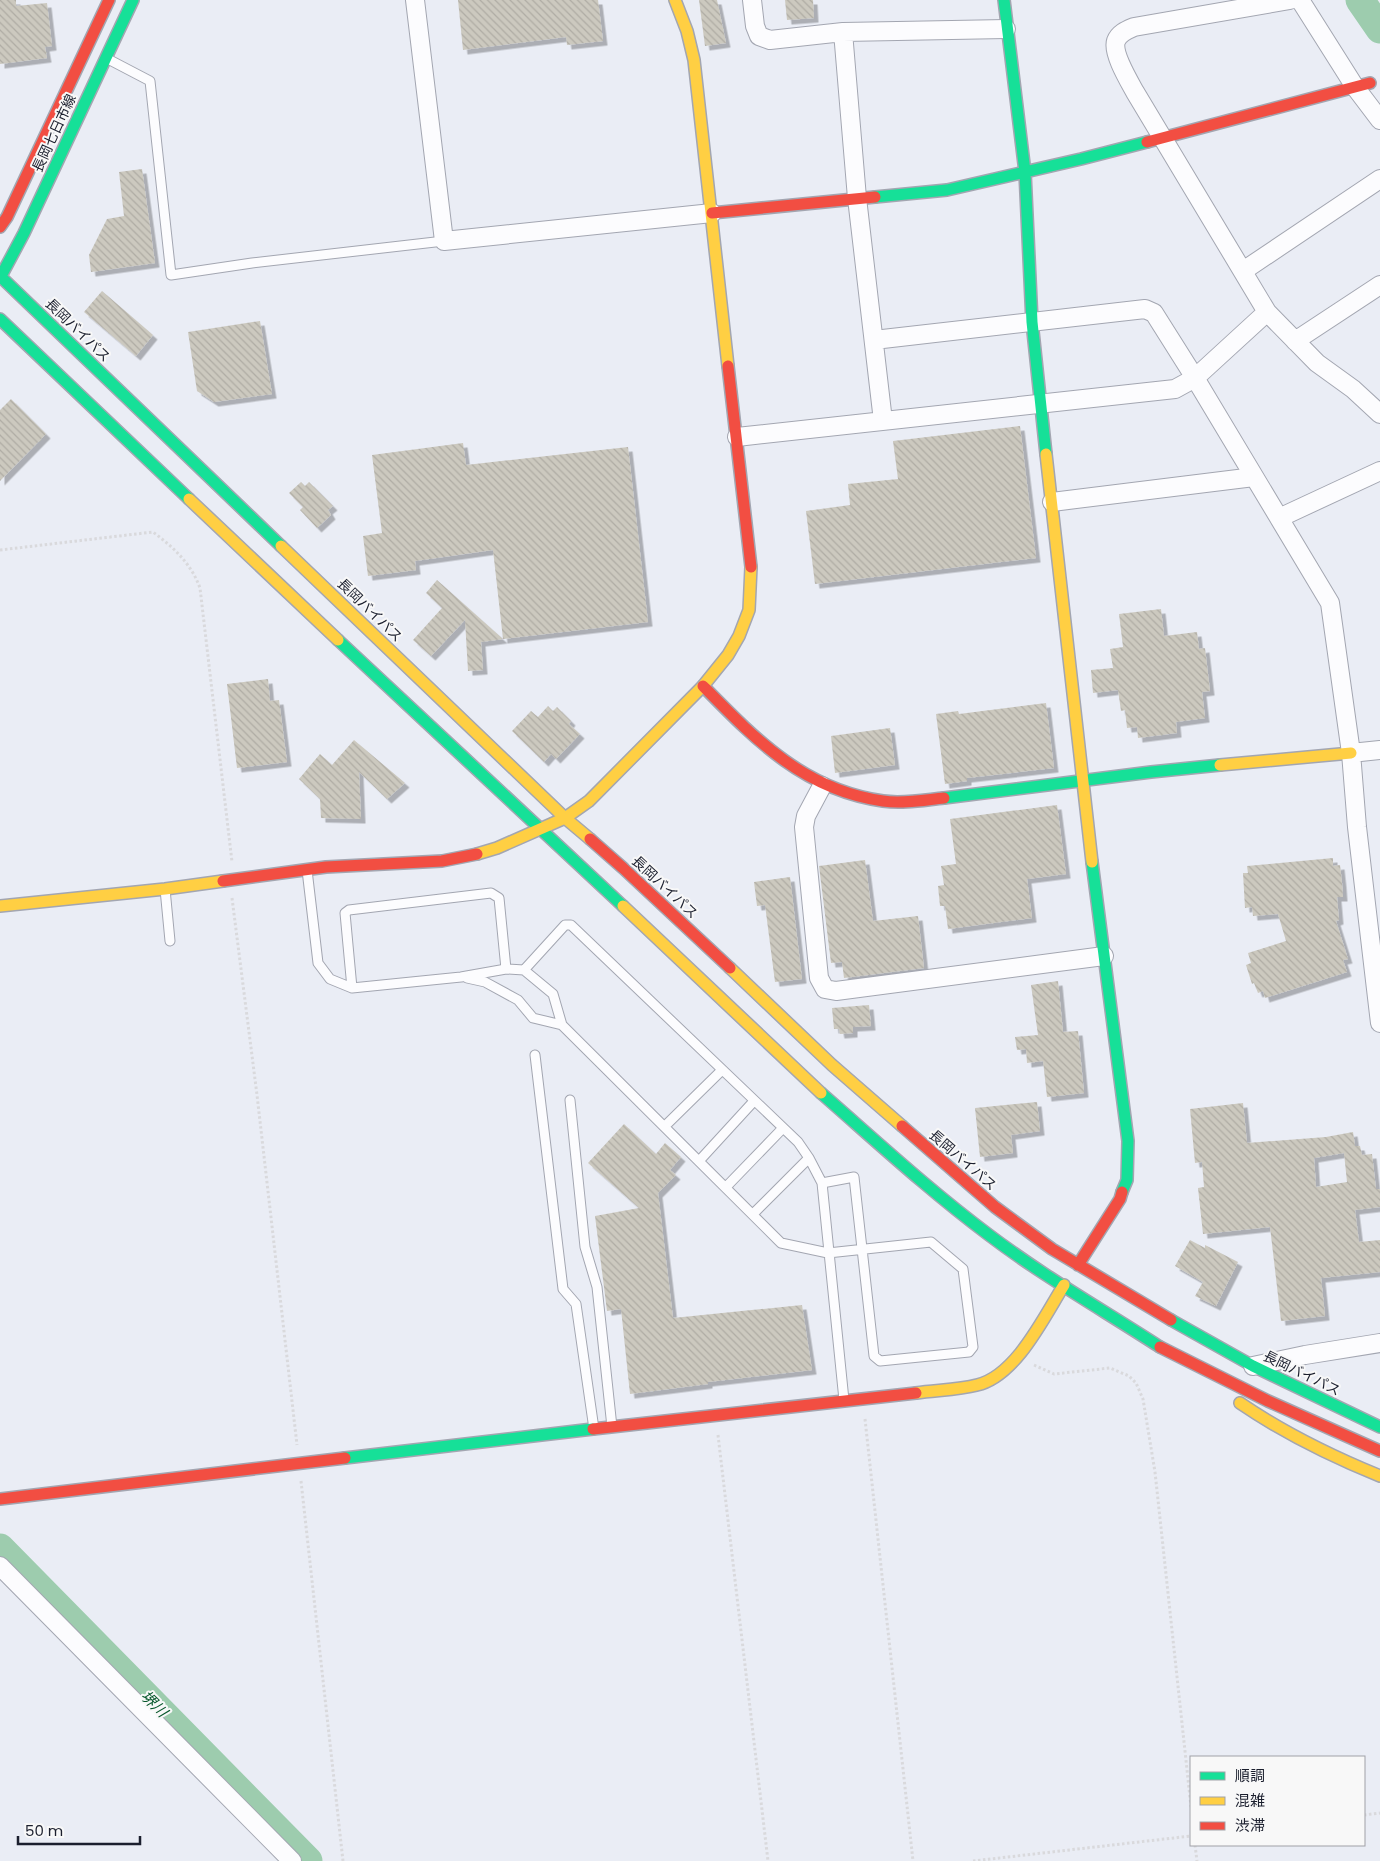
<svg xmlns="http://www.w3.org/2000/svg" width="1380" height="1861" font-family="Poppins,'Noto Sans JP',sans-serif">
  <style>
    .lines { fill: none; stroke-linecap: round; stroke-linejoin: round }
    .river { stroke: #9dccae; stroke-width: 29 }
    .building { fill: url(#building-back-hatch); fill-rule: evenodd; filter: url(#shadow) }
    .lane-casing { stroke: #a3a6b1; stroke-width: 11 }
    .street-casing { stroke: #a3a6b1; stroke-width: 20 }
    .fast-casing { stroke: #a3a6b1; stroke-width: 14 }
    .slow-casing { stroke: #a3a6b1; stroke-width: 14 }
    .jam-casing { stroke: #a3a6b1; stroke-width: 14 }
    .path { stroke: #d9d9dc; stroke-width: 3; stroke-dasharray: 2.5 2.5; stroke-linecap: butt }
    .lane { stroke: #fcfcfe; stroke-width: 9 }
    .street { stroke: #fcfcfe; stroke-width: 18 }
    .fast { stroke: #16e098; stroke-width: 11 }
    .slow { stroke: #ffcf43; stroke-width: 11 }
    .jam { stroke: #f24e42; stroke-width: 11 }
    .labels { text-anchor: middle; stroke-width: 4; stroke-linejoin: round; paint-order: stroke }
    .street-label { font-size: 14px; fill: #1b1f2e; stroke: #f8f8f8 }
    .water-label { font-size: 15px; font-style: italic; fill: #07572c; stroke: #f8f8f8 }
  </style>
  <defs>
    <pattern id="building-back-hatch" width="6" height="6" patternUnits="userSpaceOnUse" patternTransform="scale(1.25)"><rect width="6" height="6" fill="#ccc9bf"/><path d="M-1 5l2 2M0 0l6 6M5-1l2 2" fill="none" stroke="#afaca4"/></pattern>
    <filter id="shadow"><feDropShadow dx="4.5" dy="4.5" stdDeviation="0" flood-color="#0004"/></filter>
  </defs>
  <rect width="100%" height="100%" fill="#eaedf5"/>
  <g class="lines">
    <path class="river" d="M1360,0L1380,29
      M0,1548L308,1861"/>
  </g>
  <path class="building" d="M0,0H16V6L47,3L52,46L45,47L47,58L0,64Z
    M458,0H598L603,41L567,45L566,37L463,50Z
    M699,0H717L726,43L705,46Z
    M785,0H813L814,18L787,20Z
    M142,169L155,263L91,272L89,255L107,219L124,216L119,172Z
    M102,291L153,335L136,356L84,312Z
    M260,321L272,394L214,402L197,391L188,332Z
    M11,399L46,434L0,481V410Z
    M1020,426L1036,558L815,584L806,511L850,505L848,484L898,479L893,441Z
    M463,443L466,465L628,447L648,622L503,639L493,550L415,561L416,570L368,576L363,536L382,533L372,455Z
    M301,482L305,486L309,482L333,506L328,510L331,515L317,528L300,510L303,507L289,493Z
    M437,580L503,639L481,642L483,670L468,671L465,620L431,656L413,640L442,608L426,593Z
    M1161,609L1164,636L1197,632L1199,649L1205,648L1210,691L1202,692L1205,718L1176,722L1177,733L1138,738L1137,727L1127,728L1125,710L1121,711L1118,690L1093,693L1091,670L1113,668L1110,649L1123,647L1119,614Z
    M268,679L270,701L279,700L287,762L237,768L227,684Z
    M1046,703L1054,768L967,778V781L945,784L936,714L958,711L959,714Z
    M548,706L553,711L557,707L571,721L569,724L580,734L556,759L551,754L544,762L512,731L531,711L538,717Z
    M890,728L895,765L835,773L831,736Z
    M354,740L405,783L387,799L359,772L361,819L321,818L320,799L299,779L320,754L332,765Z
    M1057,805L1066,874L1027,879L1032,918L948,929L945,906H940L938,886L944,885L941,866L956,864L950,819Z
    M1333,858V866L1340,865L1342,883L1343,897H1337L1339,920L1336,921L1348,959L1343,960L1347,972L1265,998L1263,991L1258,993L1254,983L1252,984L1246,965L1251,963L1248,953L1286,941L1278,914L1253,916L1252,907L1245,908L1243,873H1248L1247,866Z
    M865,860L873,921L918,916L924,968L844,978L842,962L831,963L819,866Z
    M790,877L802,979L775,982L765,905L757,906L754,882Z
    M1058,981L1063,1032L1078,1031L1084,1093L1047,1097L1043,1061L1027,1063L1026,1049L1017,1050L1015,1037L1038,1035L1031,985Z
    M869,1005L871,1026L853,1027V1033L840,1034L839,1029H834L832,1008Z
    M1037,1102L1040,1131L1011,1135L1013,1153L980,1157L975,1108Z
    M1243,1103L1247,1143L1326,1137L1353,1132L1355,1146H1360L1362,1155L1372,1154L1376,1189H1380V1207L1355,1210L1359,1242L1380,1240V1272L1321,1278L1325,1316L1281,1321L1270,1227L1203,1234L1198,1188L1204,1187L1202,1162L1195,1163L1190,1109ZM1344,1153L1347,1182L1316,1187L1314,1158Z
    M624,1124L656,1154L665,1143L681,1157L670,1170L676,1175L658,1193L673,1318L802,1305L812,1370L708,1382V1384L630,1394L621,1309L607,1311L595,1216L639,1208L588,1163Z
    M1190,1240L1205,1248V1245L1238,1262L1216,1306L1195,1296L1203,1282L1175,1266Z"/>
  <g class="lines">
    <g class="lane-casing">
      <path id="lane" d="M106,58L150,81L171,275L252,263L444,241
        M307,870L318,963L330,979L352,988L461,977L506,969L524,970L553,994L562,1025L781,1243L828,1253L931,1242L963,1269L973,1347L969,1352L880,1361L874,1356L854,1177L822,1183
        M165,889L170,941
        M524,970L565,925H571L798,1142L809,1158L822,1183L844,1400
        M467,978L485,982L518,1000L533,1018L562,1025
        M352,988L345,913L349,910L491,893L499,898L506,969
        M535,1055L563,1289L576,1304L594,1429
        M570,1100L585,1247L597,1287L612,1427
        M665,1126L722,1070
        M699,1161L754,1101
        M726,1187L783,1128
        M753,1214L809,1158"/>
    </g>
    <g class="street-casing">
      <path id="street" d="M415,0L444,241L712,213
        M752,0L755,26L759,36L770,40L843,32L1006,29
        M1290,0L1134,27C1127,30 1119,33 1116,41C1112,53 1129,81 1135,92L1267,312L1317,363L1353,389L1380,414
        M1300,0L1355,87L1380,120
        M843,32L857,198L883,421
        M1243,271L1380,179
        M874,340L1145,309L1154,313L1195,378L1330,603L1351,753L1357,827L1380,1023
        M1295,341L1380,285
        M737,437L1175,389L1195,378L1267,312
        M1052,502L1254,477
        M1279,518L1380,471
        M1351,753L1380,750
        M822,786L806,816L804,827L819,978L825,989L836,991L1104,956
        M1253,1366L1305,1355L1380,1343
        M0,1566L292,1861"/>
    </g>
    <g class="fast-casing">
      <path id="fast" d="M1004,0L1025,172L1032,322L1046,454
        M875,197L947,190L1081,159L1147,142
        M0,276L281,546
        M0,278L24,233L133,0
        M0,319L189,499
        M338,640L623,906
        M944,798L1151,772L1220,765
        M1092,862L1128,1141L1127,1180L1122,1192
        M821,1093C876,1141 930,1191 989,1235C1043,1276 1103,1310 1160,1347
        M1171,1320L1253,1366L1380,1427
        M345,1458L593,1429"/>
    </g>
    <g class="slow-casing">
      <path id="slow" d="M675,0L687,31L694,60L728,366
        M1046,454L1092,862
        M189,499L338,640
        M281,546L565,818L590,839
        M1220,765L1351,753
        M477,854L497,848L565,818L589,801L703,686L728,655L739,636L749,610L751,567
        M0,906L165,889L223,881
        M623,906L821,1093
        M730,968L832,1065L902,1126
        M916,1393C936,1390 958,1390 977,1385C1016,1376 1044,1317 1064,1285
        M1240,1403C1284,1433 1331,1456 1380,1476"/>
    </g>
    <g class="jam-casing">
      <path id="jam" d="M1147,142L1370,83
        M712,213L875,197
        M0,227L7,217L109,0
        M728,366L751,567
        M703,686C756,740 804,790 883,801C903,804 924,800 944,798
        M590,839L623,868L730,968
        M223,881L326,867L442,861L477,854
        M902,1126L995,1207L1052,1249L1171,1320
        M1078,1265L1120,1199L1122,1192
        M1160,1347L1268,1401L1380,1451
        M593,1429L916,1393
        M0,1499L345,1458"/>
    </g>
    <path class="path" d="M0,550L153,532C173,547 191,563 200,588L232,862
      M232,898L257,1095L297,1445
      M1034,1365L1054,1374L1110,1368L1129,1376L1136,1383L1143,1399L1155,1472L1191,1807
      M865,1419L913,1861
      M718,1435L768,1861
      M301,1481L343,1861
      M1364,1815L1380,1813
      M1195,1845L1197,1861
      M973,1861L1191,1836"/>
    <use href="#lane" class="lane"/>
    <use href="#street" class="street"/>
    <use href="#fast" class="fast"/>
    <use href="#slow" class="slow"/>
    <use href="#jam" class="jam"/>
  </g>
  <g class="labels">
    <g class="street-label">
      <text transform="translate(54 133) rotate(-65)" y="5">長岡七日市線</text>
      <text transform="translate(78 330) rotate(44)" y="5">長岡バイパス</text>
      <text transform="translate(370 610) rotate(44)" y="5">長岡バイパス</text>
      <text transform="translate(665 887) rotate(43)" y="5">長岡バイパス</text>
      <text transform="translate(963 1160) rotate(41)" y="5">長岡バイパス</text>
      <text transform="translate(1302 1373) rotate(26)" y="5">長岡バイパス</text>
    </g>
    <g class="water-label">
      <text transform="translate(154 1704) rotate(45)" y="5">堺川</text>
    </g>
  </g>
  <rect x="1190" y="1756" width="175" height="90" fill="#f8f8f8" stroke="#a0a1a7"/>
  <rect x="1200" y="1772" width="25" height="8" fill="#16e098" stroke="#a0a1a7"/>
  <text x="1235" y="1781" font-size="15" fill="#1b1f2e">順調</text>
  <rect x="1200" y="1797" width="25" height="8" fill="#ffcf43" stroke="#a0a1a7"/>
  <text x="1235" y="1806" font-size="15" fill="#1b1f2e">混雑</text>
  <rect x="1200" y="1822" width="25" height="8" fill="#f24e42" stroke="#a0a1a7"/>
  <text x="1235" y="1831" font-size="15" fill="#1b1f2e">渋滞</text>
  <path d="M18 1836v8h122v-8" fill="none" stroke="#1b1f2e" stroke-width="2.5"/>
  <text x="25" y="1836" font-size="15" fill="#1b1f2e" stroke="#f8f8f8" stroke-width="4" paint-order="stroke">50 m</text>
</svg>
